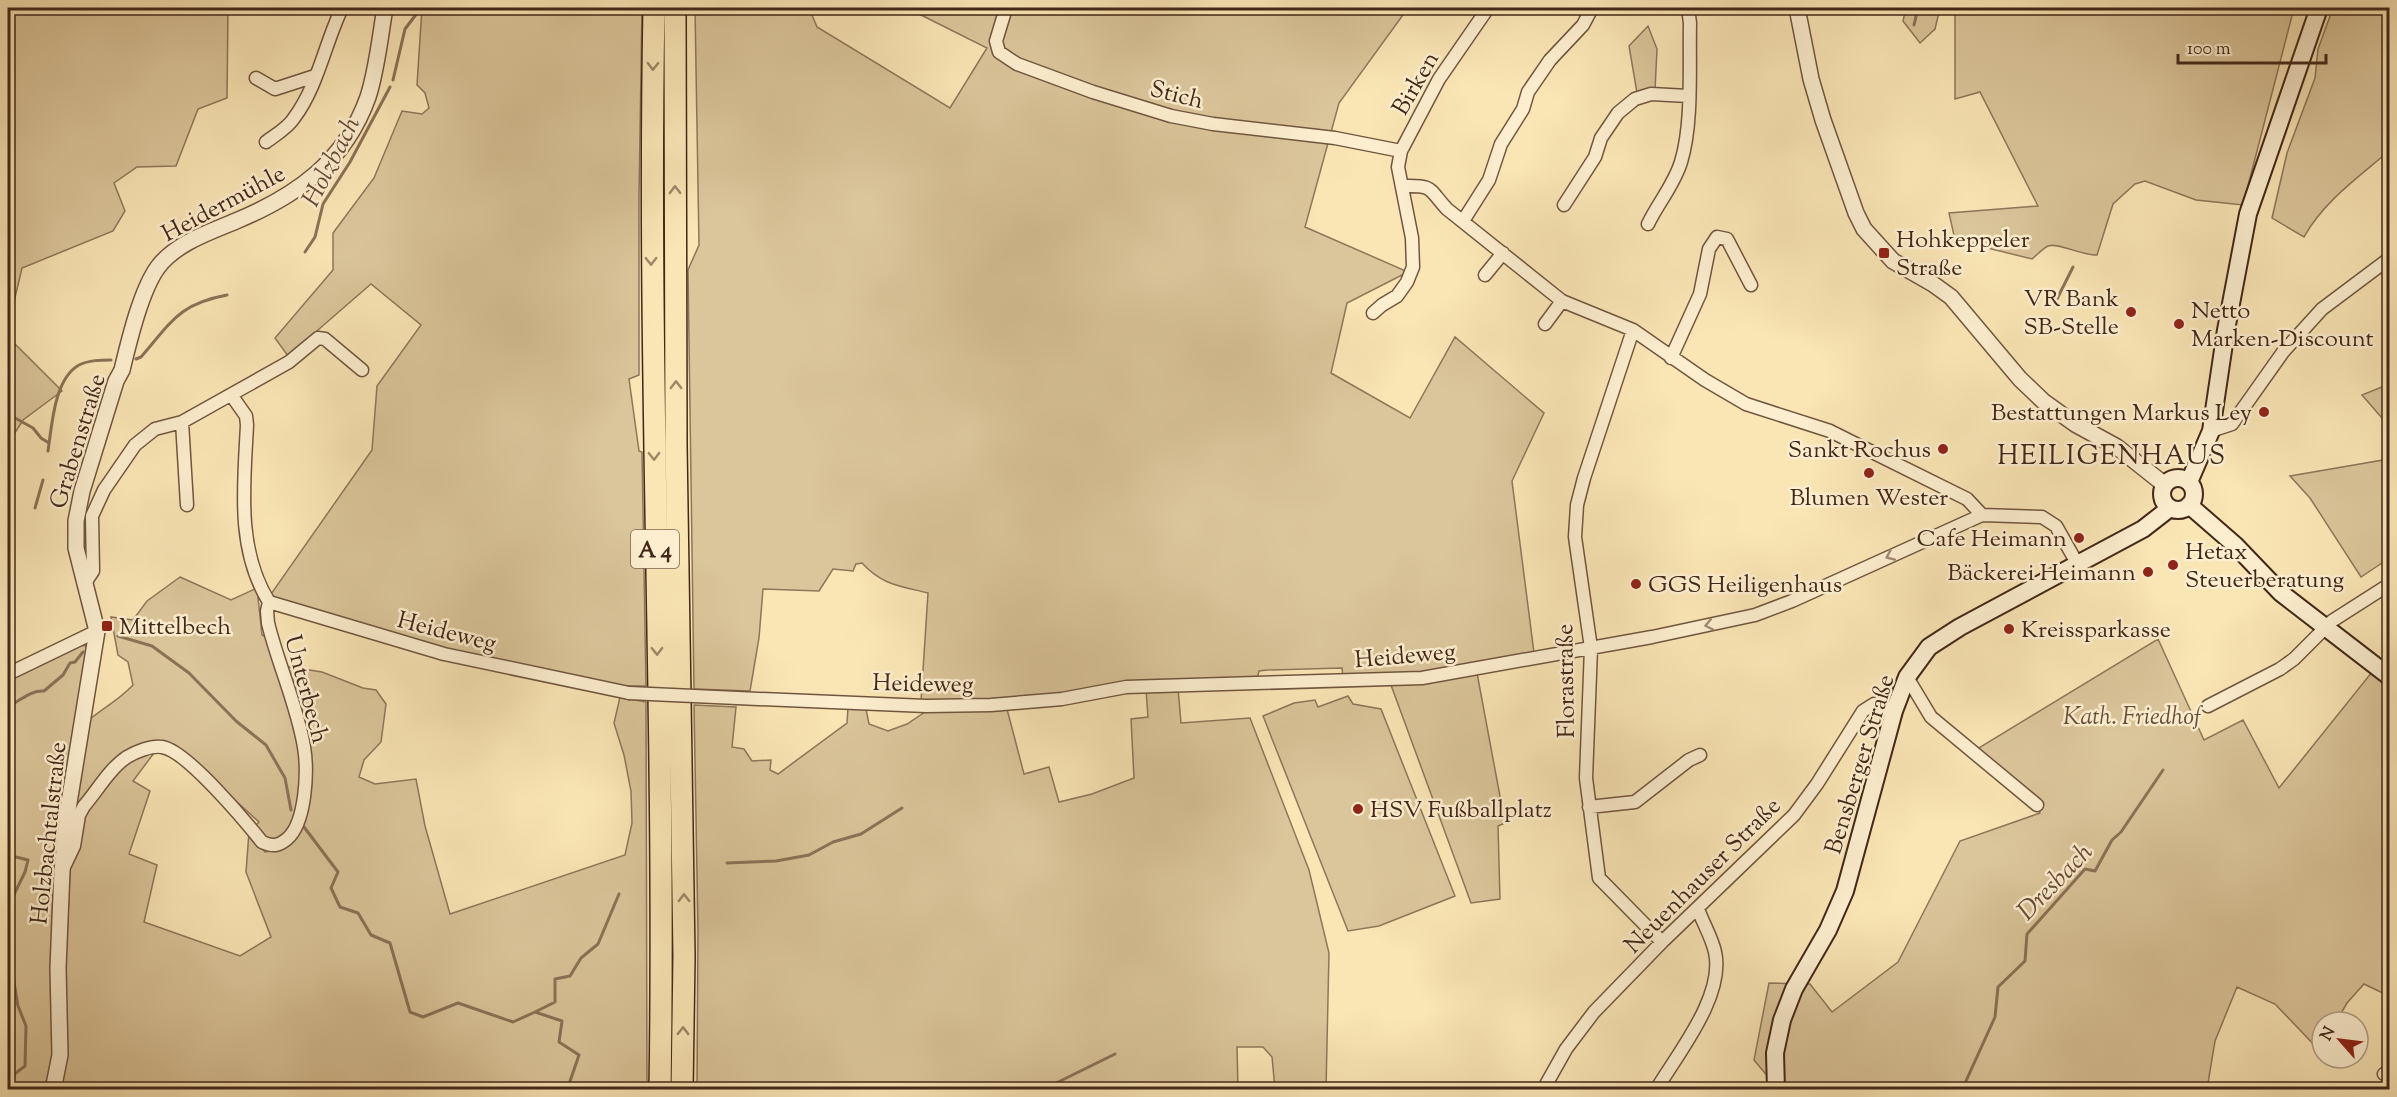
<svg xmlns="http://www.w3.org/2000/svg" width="2397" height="1097" font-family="'Sorts Mill Goudy',serif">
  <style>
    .green { fill: #dbc59a; stroke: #8e765a; stroke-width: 1.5; fill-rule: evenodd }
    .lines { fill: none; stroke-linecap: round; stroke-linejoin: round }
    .stream { stroke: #8b7257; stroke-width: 3 }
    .minor-casing { stroke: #705640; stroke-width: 15 }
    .tertiary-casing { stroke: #705640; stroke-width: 18 }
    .secondary-casing { stroke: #422719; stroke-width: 20 }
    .motorway-casing { stroke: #422719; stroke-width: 24 }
    .minor { stroke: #fceecf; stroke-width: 12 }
    .tertiary { stroke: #fceecf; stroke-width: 15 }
    .secondary { stroke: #fceecf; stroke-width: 16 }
    .motorway { stroke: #fae5b5; stroke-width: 21 }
    .minor-bridge-casing { stroke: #705640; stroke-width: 15; stroke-linecap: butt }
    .minor-bridge { stroke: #fceecf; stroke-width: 12 }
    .oneway { stroke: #9e8667 }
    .oneway2 { stroke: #9f8a74 }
    .poi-dot { fill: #8f2418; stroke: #fceecf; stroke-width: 2 }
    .labels { text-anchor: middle; stroke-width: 5; stroke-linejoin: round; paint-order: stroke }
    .shield { fill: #fceecf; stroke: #7a6350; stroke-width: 1.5 }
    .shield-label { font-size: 22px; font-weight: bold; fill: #422719 }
    .street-label { font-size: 24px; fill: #422719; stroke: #fceecf }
    .poi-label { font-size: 24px; fill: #422719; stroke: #fceecf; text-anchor: start }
    .park-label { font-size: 24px; font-style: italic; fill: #684e39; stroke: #fceecf }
    .water-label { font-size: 26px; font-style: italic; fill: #664c38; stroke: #fceecf }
    .quarter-label { font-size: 27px; letter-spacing: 1.5px; fill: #422719; stroke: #fceecf }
  </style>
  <rect width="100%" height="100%" fill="#fae5b5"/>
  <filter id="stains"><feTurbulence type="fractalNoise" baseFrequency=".00333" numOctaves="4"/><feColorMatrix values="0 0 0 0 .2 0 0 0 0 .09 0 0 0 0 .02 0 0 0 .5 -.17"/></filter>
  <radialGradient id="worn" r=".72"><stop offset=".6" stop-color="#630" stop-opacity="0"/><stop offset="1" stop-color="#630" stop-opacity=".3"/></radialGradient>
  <path class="green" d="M8,8H228L227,98L198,109L176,166L137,167L114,183L125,211L113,231L22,268L8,327Z
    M422,8H642L639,195V375L629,379L639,451L642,452L646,686H617L451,651L278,600L271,594L372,450L377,386L421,325L371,284L288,356L275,338L333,270V233L374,178L402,111L422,114L429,108L425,93L417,85Z
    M695,8H809L817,27L950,108L987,48L907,8H1408L1339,103L1305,227L1408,272L1347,303L1331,373L1410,418L1455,337L1544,413L1512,481L1534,653L1395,677H1343L1342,668L1267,670L1259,671L1257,679L1071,693L1028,699L921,701L928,593C900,586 882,585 862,563L856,564L853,571L833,569L819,591L763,589L759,638L750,691L694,689L688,270L699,245Z
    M1906,8H1940L1935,29L1920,43L1903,21Z
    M1955,8H2294L2243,205L2196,200L2145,181L2135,184L2113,204L2097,255C2083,256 2057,242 2048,246C2042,249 2037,255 2032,259L1955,240L1949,213L2038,206L1980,92L1955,99Z
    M2333,8H2389V151C2360,176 2323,202 2304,237L2272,218L2287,153L2315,78L2318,49Z
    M1648,26L1657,49L1655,90L1637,93L1629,46Z
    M8,337L62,391L23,420L8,444Z
    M2389,384V426L2362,395Z
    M2389,459V561L2388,559L2361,577L2310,498L2290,476Z
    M180,577L231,600L257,588L262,635L278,643L284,666L322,672L363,688L376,690L386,704L381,742L364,760L359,777L375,784L416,779L425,826L450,914L625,855L632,823L631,791L624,755L614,723L620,697L646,702L647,1089L60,1090L70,872L75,810L90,719C105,707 120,699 133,685L128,662L118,655L111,617L133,620L147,601ZM163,741L174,745L259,822L254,827L265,839H281L293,828L299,833L283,849L265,852L249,832L246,872L271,937L240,956L144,922L157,865L129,854L150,791L133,781Z
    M2158,639L2204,740L2243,720L2279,788L2372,672L2389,686V996L2364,984L2347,1003L2336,1022H2322V1046L2319,1050L2275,1004L2237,987L2215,1041L2207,1089H1776L1775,1085L1754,1060L1769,983L1810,984L1832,1012L1898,962L1960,841L2040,813L2036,800L1977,749Z
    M79,645L87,646L90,650L79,714L55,1055L47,1089H8V679H12Z
    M1477,673L1505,823L1498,826L1500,899L1471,903L1391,685Z
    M1178,688L1181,723L1250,718L1309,870L1329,953L1326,1089H1275L1272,1057L1263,1047H1237L1238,1089H697L698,930L694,705L736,707L732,747L744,749L752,761L771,760L770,770L778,774L847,723L848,707L866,709L869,724L888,731L907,724L931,708L1007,709L1024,774L1049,767L1059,802L1092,794L1134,778L1131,719L1148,717L1146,690Z
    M1348,696L1353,704L1381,709L1455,896L1379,926L1348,931L1263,716L1294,703L1315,700L1318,707Z"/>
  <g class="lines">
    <path class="stream" d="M1914,25L1918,8
      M393,80L405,29L421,8
      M305,252L315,237L323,204L350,162L390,87
      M2054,305L2073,267
      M136,359L141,357C172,321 179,304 227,295
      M8,414L33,428L41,438L49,443
      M48,451C52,425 54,379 79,365C89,360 101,360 111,360
      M35,508L43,480
      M8,590L9,585
      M118,636L152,646L189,673L236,721L266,745L285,778L291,810
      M8,706C20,702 29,690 44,691L63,675L70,663L75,662L83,652
      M304,827L338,872L331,888L340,907L358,913L371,935L390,943L410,1012L423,1017L458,1003L513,1022L535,1012L562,1021L559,1042L579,1055L567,1090
      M8,855L28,860L25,872L8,907L10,956L15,988L18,1006L26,1026L25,1066L8,1079
      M727,863L776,861L809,855L833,842L861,834L902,808
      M535,1012L555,1002V979L570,976L581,958L598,944L619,894
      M1042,1090L1115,1054
      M1965,1090L1966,1081L1995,1017L1998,987L2025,961L2027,934L2085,869L2095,871L2112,840L2121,832L2163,770"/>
    <g class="minor-casing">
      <path id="minor" d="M1006,8L996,41L999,52L1017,64L1093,92L1171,116L1213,124L1335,138L1401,151
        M256,78L275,89L315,76
        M266,142C275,135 288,128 294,118C318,86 325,43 342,8
        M1403,186C1435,185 1428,189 1447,209L1562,301L1633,330L1705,380L1746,404L1830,431L1852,442L1967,499L1982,515
        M1564,205L1595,157L1601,138L1618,113L1635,99L1651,94L1688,96
        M1463,221L1489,180L1501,144L1523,109L1528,92L1550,60L1583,25L1592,8
        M1648,224C1658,203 1674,185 1681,162C1693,123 1689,65 1690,23L1688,8
        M1485,275L1503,253
        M1373,313L1382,305L1397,296L1407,282L1413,267L1412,238L1398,167L1401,151L1439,79L1488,8
        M1545,324L1562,301
        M1633,330L1584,478L1577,505L1575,537L1591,648L1586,778L1599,878L1662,942
        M1671,358L1700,294L1709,249L1717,237L1727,239L1751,285
        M232,396L246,416L247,425C244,485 236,549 269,602L444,654L629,693
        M2211,431L2232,424L2283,352L2322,309L2390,258
        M187,505L182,422L289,362L318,338L325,339L362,370
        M85,583L93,571L92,516L104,490L135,445L155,429L182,422
        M8,674L97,631
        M1907,677L1931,717L2037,805
        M737,698L926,706L991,705L1062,699L1126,687L1422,678L1652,637L1755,615L1792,601L1982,515L2042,517L2056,526L2078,565
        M2208,706L2280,669L2294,659L2332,621L2390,584
        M1589,807L1635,802L1689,760L1700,755
        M65,865L74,846L79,815L84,806C97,791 110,768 127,757C135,752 152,745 162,747C186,750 246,822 262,842C273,847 278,846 287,839C306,823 308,771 304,747C297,705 278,664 268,623L267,611L269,602
        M2384,1074L2390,1075
        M1543,1090L1566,1049L1594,1012L1662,942L1794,815L1817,784L1863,711L1874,704L1894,711
        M1656,1090C1678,1053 1725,996 1715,952C1712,938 1703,923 1698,909"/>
    </g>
    <g class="tertiary-casing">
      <path id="tertiary" d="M1797,8L1811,79L1823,120L1856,213L1864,229L1893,261L1933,284L1951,297L2020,379L2043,401L2075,424L2117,447L2165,485
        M53,1090L60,1055L58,968L62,871L68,809L97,631L76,548V521L82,491L116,381L122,370C129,341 141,290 158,267C176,243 210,232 236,221C296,196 345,162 368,97C377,69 380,37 385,8"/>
    </g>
    <g class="secondary-casing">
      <path id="secondary" d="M2162 494a16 16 0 1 1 32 0a16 16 0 1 1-32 0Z
        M2189,482L2211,431L2226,330L2248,214L2319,8
        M2189,505L2235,545L2281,593L2390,677
        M1776,1090L1775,1053L1782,1020L1794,989L1828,930L1845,891L1894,711L1907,677L1929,647L1960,627L2143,529L2170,508"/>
    </g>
    <g class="motorway-casing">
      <path id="motorway" d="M654,8C647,368 666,729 660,1090
        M675,8L676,444L684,956L682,1090"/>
    </g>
    <use href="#minor" class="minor"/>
    <use href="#tertiary" class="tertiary"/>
    <use href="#secondary" class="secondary"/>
    <use href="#motorway" class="motorway"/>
    <g class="minor-bridge-casing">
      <path id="minor-bridge" d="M629,693L737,698"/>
    </g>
    <use href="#minor-bridge" class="minor-bridge"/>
  </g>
  <defs><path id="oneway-chevron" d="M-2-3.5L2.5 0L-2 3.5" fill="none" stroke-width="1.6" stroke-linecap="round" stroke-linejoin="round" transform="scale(1.5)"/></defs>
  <g class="oneway">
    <use href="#oneway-chevron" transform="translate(653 66) rotate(91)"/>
    <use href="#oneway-chevron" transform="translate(675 190) rotate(-91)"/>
    <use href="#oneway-chevron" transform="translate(651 261) rotate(90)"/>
    <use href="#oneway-chevron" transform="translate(676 385) rotate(-90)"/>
    <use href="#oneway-chevron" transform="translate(654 456) rotate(89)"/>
    <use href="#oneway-chevron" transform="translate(657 651) rotate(89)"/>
    <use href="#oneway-chevron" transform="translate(684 898) rotate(-91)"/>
    <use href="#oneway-chevron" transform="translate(683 1031) rotate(-89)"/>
  </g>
  <g class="oneway2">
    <use href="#oneway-chevron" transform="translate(1890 556) rotate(156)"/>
    <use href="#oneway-chevron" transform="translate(1709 625) rotate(168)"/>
  </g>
  <g class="poi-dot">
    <rect x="1878" y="247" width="12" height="12" rx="3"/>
    <circle cx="2131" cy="312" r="6"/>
    <circle cx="2179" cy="324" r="6"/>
    <circle cx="2264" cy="412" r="6"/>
    <circle cx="1943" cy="449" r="6"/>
    <circle cx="1869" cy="473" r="6"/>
    <circle cx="2079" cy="538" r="6"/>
    <circle cx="2173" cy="565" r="6"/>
    <circle cx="2148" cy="572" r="6"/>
    <circle cx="1636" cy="584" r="6"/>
    <rect x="101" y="620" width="12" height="12" rx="3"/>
    <circle cx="2009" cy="629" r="6"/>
    <circle cx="1358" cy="809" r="6"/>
  </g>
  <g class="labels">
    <rect class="shield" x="631" y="530" width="48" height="38" rx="4.5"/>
    <g class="shield-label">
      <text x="655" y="557">A 4</text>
    </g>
    <g class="street-label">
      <text transform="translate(1415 83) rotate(-60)" y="8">Birken</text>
      <text transform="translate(1177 94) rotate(14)" y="8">Stich</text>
      <text transform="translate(223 203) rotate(-28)" y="8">Heidermühle</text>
      <text transform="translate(77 441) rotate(-73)" y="8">Grabenstraße</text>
      <text transform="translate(447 631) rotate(14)" y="8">Heideweg</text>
      <text transform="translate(1405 655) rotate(-5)" y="8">Heideweg</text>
      <text transform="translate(1565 681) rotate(-91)" y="8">Florastraße</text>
      <text transform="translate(923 683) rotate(1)" y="8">Heideweg</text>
      <text transform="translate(307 689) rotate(75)" y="8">Unterbech</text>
      <text transform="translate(1859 764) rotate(-73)" y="8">Bensberger Straße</text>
      <text transform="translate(48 833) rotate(-84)" y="8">Holzbachtalstraße</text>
      <text transform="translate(1702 875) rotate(-45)" y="8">Neuenhauser Straße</text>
    </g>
    <g class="poi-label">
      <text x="1896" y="247">Hohkeppeler<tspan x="1896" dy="28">Straße</tspan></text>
      <text x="2119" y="306" text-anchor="end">VR Bank<tspan x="2119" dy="28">SB-Stelle</tspan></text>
      <text x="2191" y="318">Netto<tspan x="2191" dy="28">Marken-Discount</tspan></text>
      <text x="2252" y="420" text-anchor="end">Bestattungen Markus Ley</text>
      <text x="1931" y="457" text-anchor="end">Sankt Rochus</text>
      <text x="1869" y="505" text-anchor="middle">Blumen Wester</text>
      <text x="2067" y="546" text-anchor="end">Cafe Heimann</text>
      <text x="2185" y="559">Hetax<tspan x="2185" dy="28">Steuerberatung</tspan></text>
      <text x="2136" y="580" text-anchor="end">Bäckerei Heimann</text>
      <text x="1648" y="592">GGS Heiligenhaus</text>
      <text x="119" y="634">Mittelbech</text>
      <text x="2021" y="637">Kreissparkasse</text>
      <text x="1370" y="817">HSV Fußballplatz</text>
    </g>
    <g class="park-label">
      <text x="2132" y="724">Kath. Friedhof</text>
    </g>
    <g class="water-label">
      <text transform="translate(330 161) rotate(-63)" y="9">Holzbach</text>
      <text transform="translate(2054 881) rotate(-46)" y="9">Dresbach</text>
    </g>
    <g class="quarter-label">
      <text x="2112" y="464">HEILIGENHAUS</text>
    </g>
  </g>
  <rect width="2397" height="1097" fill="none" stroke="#fae5b5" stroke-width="30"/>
  <rect x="9" y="9" width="2379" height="1079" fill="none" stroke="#422719" stroke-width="3"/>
  <rect x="15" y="15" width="2367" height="1067" fill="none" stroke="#422719" stroke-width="1.5"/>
  <g transform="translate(2340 1040) rotate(298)"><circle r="28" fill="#fceecf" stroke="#b29e86" stroke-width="1.5"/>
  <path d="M0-4.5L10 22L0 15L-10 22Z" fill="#8f2418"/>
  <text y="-9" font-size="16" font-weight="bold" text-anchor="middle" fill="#422719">N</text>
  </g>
  <path d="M2178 54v9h148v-9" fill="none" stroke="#422719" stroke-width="3"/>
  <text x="2187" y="54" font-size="18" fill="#422719" stroke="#fceecf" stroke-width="4.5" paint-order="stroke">100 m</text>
  <rect width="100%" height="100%" filter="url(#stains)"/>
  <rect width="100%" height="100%" fill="url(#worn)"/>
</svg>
